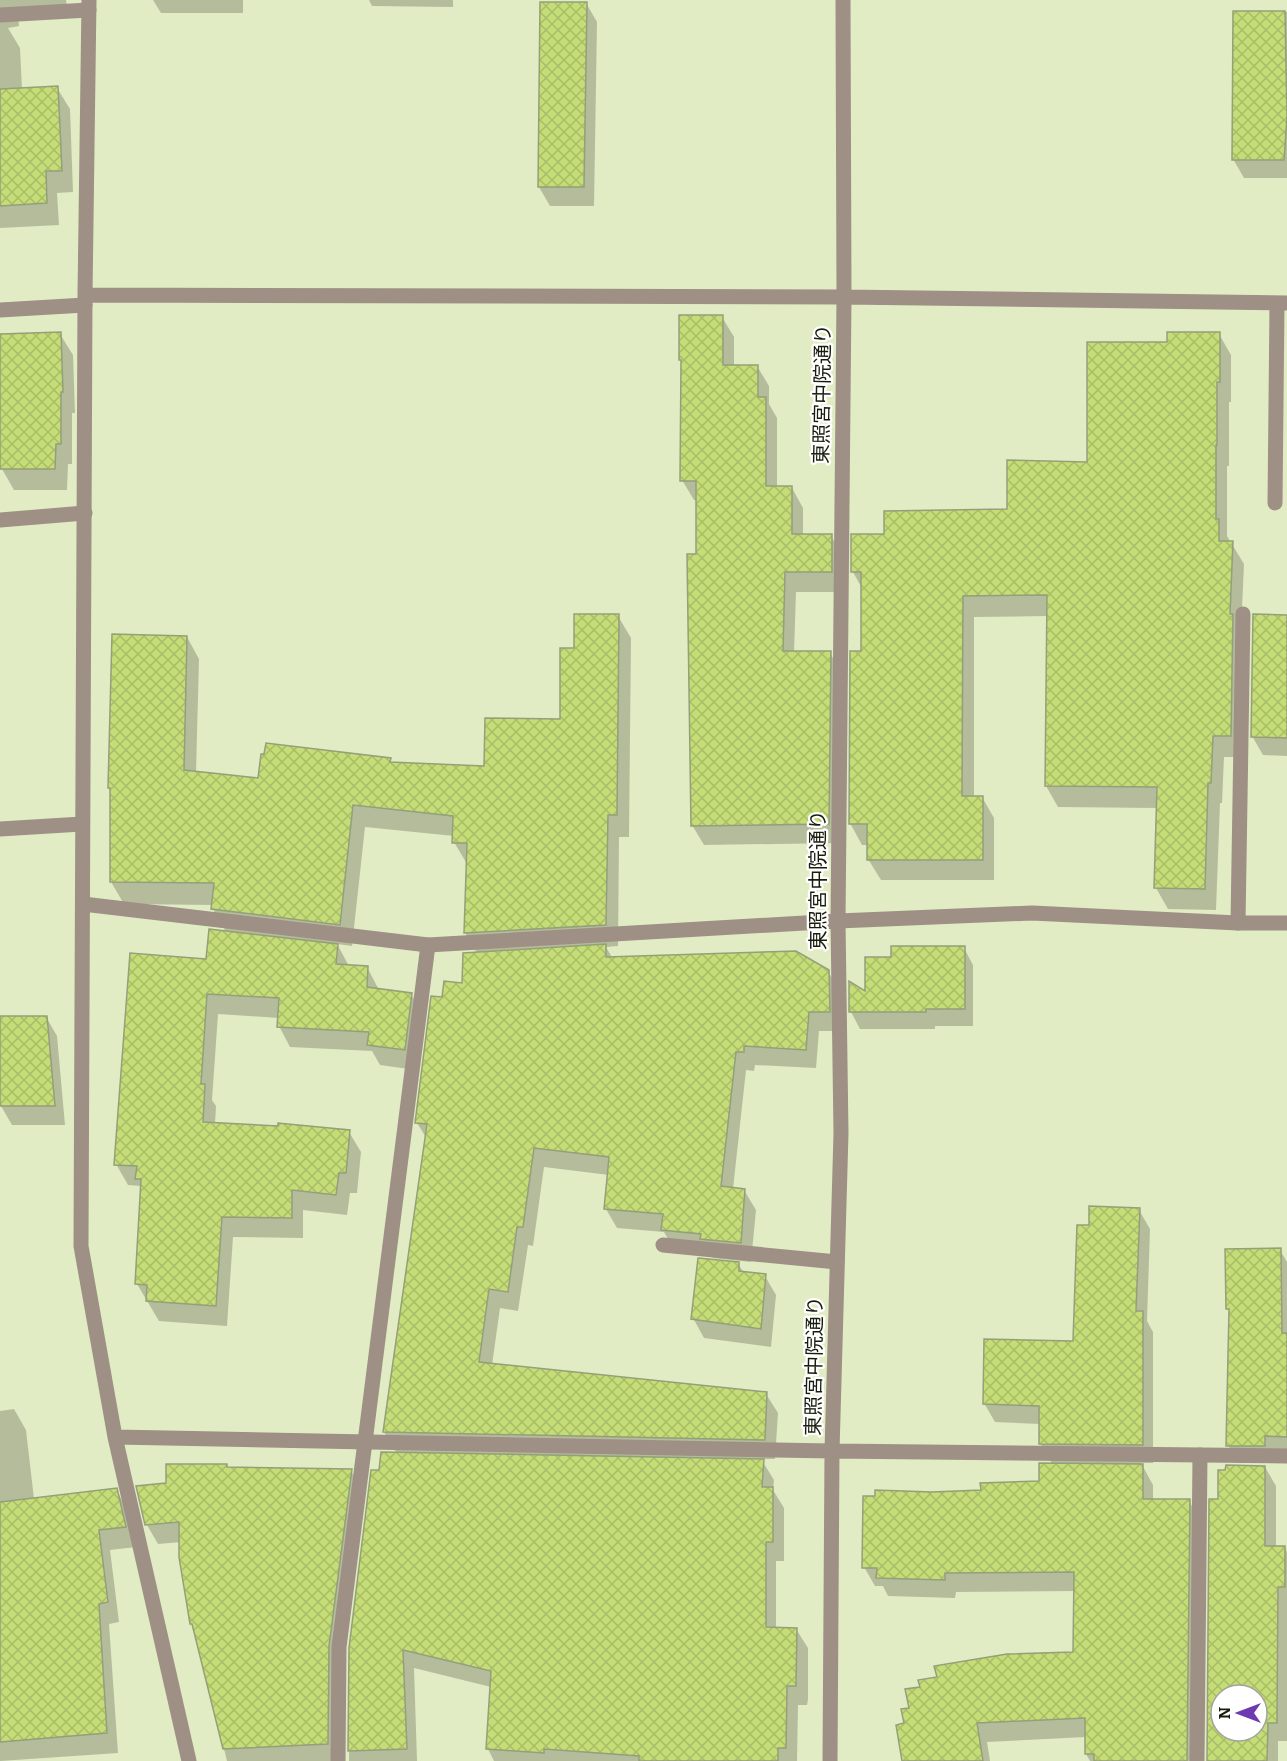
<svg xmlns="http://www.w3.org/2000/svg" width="1287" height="1761" font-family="Bitter,'Noto Sans JP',serif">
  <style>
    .shadow { fill: #0003; fill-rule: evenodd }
    .building { fill: url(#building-cross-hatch); stroke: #959f79; stroke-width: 1.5; fill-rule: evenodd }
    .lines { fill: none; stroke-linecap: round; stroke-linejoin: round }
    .service { stroke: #9e9084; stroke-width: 15 }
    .minor { stroke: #9e9084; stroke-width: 15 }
    .labels { text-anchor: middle; stroke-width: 4.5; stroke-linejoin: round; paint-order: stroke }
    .street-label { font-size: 20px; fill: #181c0d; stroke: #fff }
  </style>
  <defs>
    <pattern id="building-cross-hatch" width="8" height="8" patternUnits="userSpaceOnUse" patternTransform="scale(1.5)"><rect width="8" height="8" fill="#c5dd77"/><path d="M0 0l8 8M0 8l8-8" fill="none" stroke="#a8bd66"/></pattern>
  </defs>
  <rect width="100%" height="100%" fill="#e1ecc4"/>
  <path class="shadow" d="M0,0H66L67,6L18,11L19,26L8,28L20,48L22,89L57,88L70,109L73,192L57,193L59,225L0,228Z
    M153,0H243V13H161Z
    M369,0H453V7L372,6Z
    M586,3L597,22L594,206H550L539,187Z
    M1234,12H1287V178H1244L1233,159Z
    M722,317L734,337V366H757L769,386V404L777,418V488H792L803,508V536H831L843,556L842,592H796L794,653H830L842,673L840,843L704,845L692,825L697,500H694L682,480L683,363L680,359Z
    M60,334L73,355L75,413H72V464H68L67,490H14L2,469L0,336Z
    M1219,334L1231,355V402H1229V466H1227V536L1244,564L1241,631L1243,757H1224L1222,803H1220L1216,910L1168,909L1156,888L1158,808L1058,807L1046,786L1048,616L974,617V797H982L994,818V880H881L868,859V845H862L850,823L863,652V590L853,572V536H885L1008,511L1088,463L1169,343Z
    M618,616L631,638L629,837H619L618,946L606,947L613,959L828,971L839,991L840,1031H819L816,1068L755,1065L754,1071L746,1070L733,1189L744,1190L756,1210L751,1262L713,1258L710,1252L674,1249L664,1232L617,1228L606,1209L609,1175L544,1167L533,1246L528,1245L518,1311L500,1308L492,1365L766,1394L778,1413L775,1459H761L774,1480L773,1490L784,1508V1561H776V1629H796L808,1648V1699L807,1705H798L797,1761H494L488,1749L491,1687L414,1668L417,1761H349L350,1648L380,1472L397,1454L384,1432L427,1139L417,1123L443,999L464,984L477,953L465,933L467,864L454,842V836L365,827L352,946L337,944L349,966L367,967L379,990L411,994L423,1015L416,1070L380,1065L372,1051L290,1047L279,1026V1018L218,1014L212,1100L216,1106L215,1124L349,1132L361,1152L357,1193H350L347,1215L303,1210V1238L233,1237L227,1326L159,1321L137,1284L141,1186L128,1185L116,1164L207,960L226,932L213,909V905L124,904L111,882V790L110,788L187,637L199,659L196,773L260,779L390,759L392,764L485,767L561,720L576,649Z
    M1287,617V756L1263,755L1252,736Z
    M964,948L973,965V1026H935V1029H860L851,1012L850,984L867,993L892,959Z
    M46,1017L57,1036L65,1125H12L1,1106Z
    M1139,1210L1150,1229L1147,1321L1153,1332V1463H1141L1153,1485V1500L1189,1501L1200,1520L1198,1761H1090L1086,1754V1737L987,1742L990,1761H903L905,1724L910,1709L1074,1653L1075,1591L956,1592L955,1598L888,1596L883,1586H875L864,1567L932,1493L982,1491L1040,1482L1053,1465L1040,1443V1424L995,1422L984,1403L1074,1343L1090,1227Z
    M1280,1250L1287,1262V1454L1275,1453V1463H1238L1228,1445L1231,1314L1228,1309Z
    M738,1264L744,1273L765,1276L776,1295L771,1347L704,1338L693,1318Z
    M14,1409L26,1430L34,1499L116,1490L128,1510L136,1547L110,1550L119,1622L109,1624L118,1753L0,1761V1411Z
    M1265,1467L1276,1486V1548H1285L1287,1552V1741H1278V1761H1208L1220,1501ZM1221,1695H1257V1731H1221Z
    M228,1468L351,1471L362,1490L340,1667L339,1761H227L195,1631L191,1624L181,1542L158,1544L147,1525L167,1484Z"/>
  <path class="building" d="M540,2H587L584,187H538Z
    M1233,11H1285L1287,117L1284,160H1232Z
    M58,86L62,171H46L47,203L0,206V89Z
    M679,315H723V365H758V397H766V486H792V534H832V572H785L783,651H831L829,824L691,826L687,554H696V481H680L681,360H679Z
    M61,332L63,392H61V444H56L55,469H0V334Z
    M1167,332H1220V382H1217V445H1216V519H1219V541H1233L1230,614H1233L1231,736H1213L1211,783H1208L1205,889L1154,888L1157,787L1045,786L1047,595L963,596L962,796H983V860H867V824H849L850,651H861V572H851V534H884V511L1007,509V460L1087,462V342H1167Z
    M574,614H619L617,815H608L606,925L464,933L467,843H452L453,816L353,805L340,925L211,909L214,883L110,882V788H108L112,634L187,636L184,770L258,778L261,754H264L266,743L391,758L390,762L484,766L485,718L560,719V648H574Z
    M1253,614L1287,615V738L1251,737Z
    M209,929L338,944L336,964L368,966L367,987L412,993L405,1050L367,1045L369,1032L277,1027L279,998L207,994L201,1084H205L203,1122L278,1126V1123L350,1130L346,1173H339L336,1195L292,1190V1218L222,1217L216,1306L146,1301L147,1285L135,1284L141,1179H135L137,1166L114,1165L130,953L206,959Z
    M606,944V957L796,951L829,970L830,1012H809L806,1050L744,1046V1052H736L721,1186L745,1189L741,1243L700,1239L701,1234L661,1230L663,1214L604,1209L609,1157L534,1148L523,1227H517L508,1292L489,1289L479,1362L767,1392L765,1440L383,1432L427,1124L415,1123L431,996L442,997L444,981L462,983L463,953Z
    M891,946H965V1009H926V1012H849V981L865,991V957H891Z
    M0,1016H47L55,1106H0Z
    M1089,1206L1140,1208L1136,1311H1143V1445L1039,1444V1406L983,1404L984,1339L1073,1341L1077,1225H1089Z
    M1281,1248L1282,1333H1287V1437L1265,1436V1446H1226L1229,1309H1226L1225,1249Z
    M698,1258L739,1262V1271L766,1274L761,1329L691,1319Z
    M381,1452L764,1459L762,1487H773V1542H766V1627L797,1628L796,1686H787L786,1748H778V1761H639V1756L544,1749V1753L486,1749L491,1671L403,1650L407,1749L348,1751L349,1648L371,1470H379Z
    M1039,1463L1143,1464V1499H1190L1187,1761H1094V1754H1085V1718L977,1723L983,1761H902L896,1725L904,1723L901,1709L909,1708L905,1689L920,1687L918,1680L937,1677L934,1666L1007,1654L1073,1652L1074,1572L945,1573V1580L876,1578L877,1568H862L863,1496H875V1490L932,1492L981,1490L980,1483L1039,1481Z
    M166,1464H227V1467L352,1469L329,1646L328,1744L223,1749L192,1624H190L179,1557V1522L145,1525L136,1486L166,1483Z
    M1226,1465L1265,1466V1546H1285V1587H1278L1277,1723H1268L1267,1761H1207L1209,1499H1218V1470H1225ZM1221,1695H1257V1731H1221Z
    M117,1488L126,1527L99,1530L108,1602L99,1604L107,1733L0,1742V1502Z"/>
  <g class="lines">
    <path class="service" d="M0,15L89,10
      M0,310L85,305
      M1275,503L1277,304
      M0,520L85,513
      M0,829L82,824
      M1238,923L1243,614
      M663,1245L837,1262
      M338,1761L339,1647L428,945
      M1197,1761L1200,1455"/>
    <path class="minor" d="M89,0L85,295L81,1246L115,1437L189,1761
      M85,295L844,297L1287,303
      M83,904L428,945L838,921L1032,913L1238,923H1287
      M115,1437L832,1451L1287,1456
      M830,1761L832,1451L841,1133L838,921L844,297L843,0"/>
  </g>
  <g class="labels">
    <g class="street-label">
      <text transform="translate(822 394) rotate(-89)" y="7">東照宮中院通り</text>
      <text transform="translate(818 880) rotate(-90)" y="7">東照宮中院通り</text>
      <text transform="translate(814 1366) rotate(-89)" y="7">東照宮中院通り</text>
    </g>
  </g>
  <g transform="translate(1239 1713) rotate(270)"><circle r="28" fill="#ffffff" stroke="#a3a49e" stroke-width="1.5"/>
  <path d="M0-4.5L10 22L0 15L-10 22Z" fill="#6f3ab1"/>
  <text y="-9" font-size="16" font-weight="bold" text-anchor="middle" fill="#181c0d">N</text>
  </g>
</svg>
